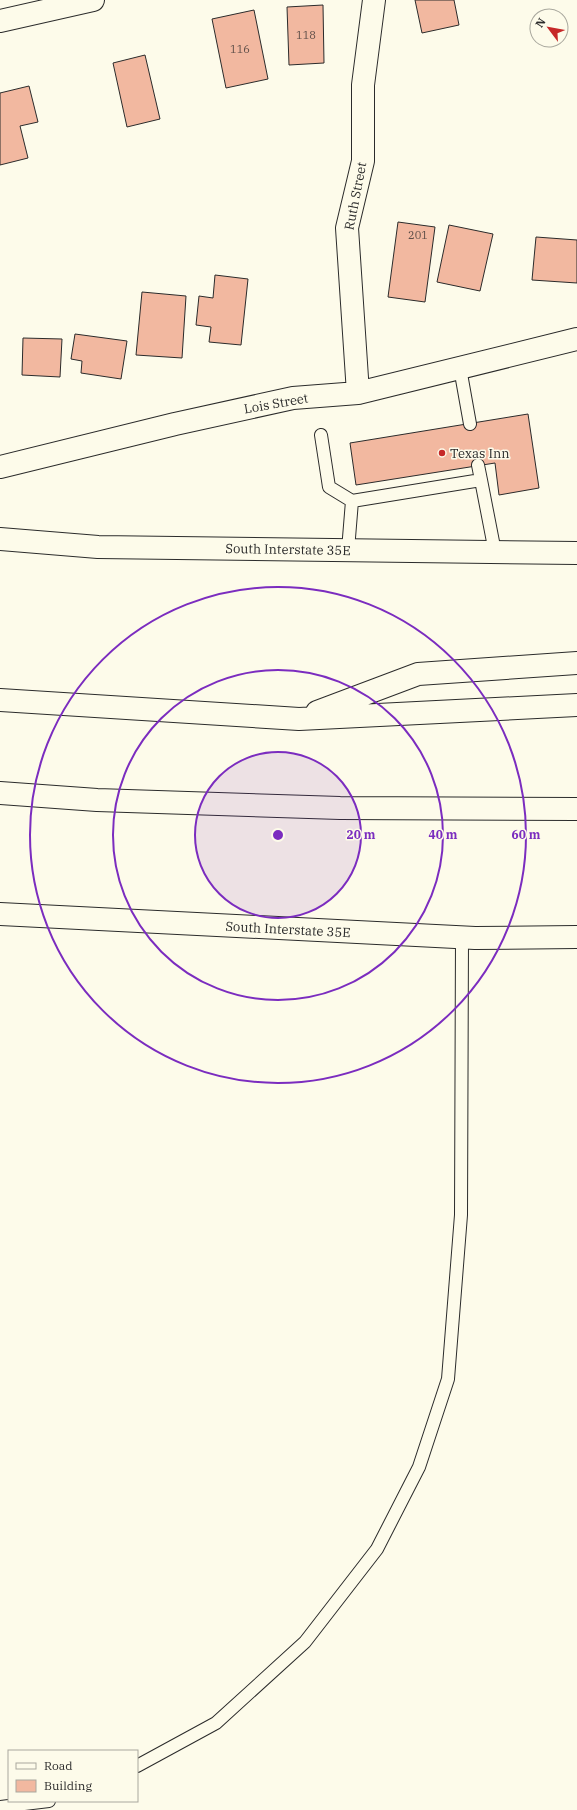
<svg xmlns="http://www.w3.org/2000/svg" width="577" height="1810" font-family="'IBM Plex Serif',serif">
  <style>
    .building { fill: #f2b8a0; stroke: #2b2b2b }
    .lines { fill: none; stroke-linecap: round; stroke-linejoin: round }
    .lane-casing { stroke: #2b2b2b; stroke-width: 14 }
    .street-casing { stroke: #2b2b2b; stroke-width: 24 }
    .secondary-casing { stroke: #2b2b2b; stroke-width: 24 }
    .highway-casing { stroke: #2b2b2b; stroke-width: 24 }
    .lane { stroke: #fdfbea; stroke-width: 12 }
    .street { stroke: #fdfbea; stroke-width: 22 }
    .secondary { stroke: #fdfbea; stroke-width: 22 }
    .highway { stroke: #fdfbea; stroke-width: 22 }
    .ring { fill: none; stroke: #7b2cbf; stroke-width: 2 }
    .poi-dot { fill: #c62828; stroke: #fdfbea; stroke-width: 1.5 }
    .labels { text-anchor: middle; stroke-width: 3; stroke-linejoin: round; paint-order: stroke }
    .number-label { font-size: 11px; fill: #5d4e48 }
    .street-label { font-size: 13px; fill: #2b2b2b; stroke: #fdfbea }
    .poi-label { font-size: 13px; fill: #2b2b2b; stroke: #fdfbea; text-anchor: start }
    .centre { fill: #7b2cbf; stroke: #fdfbea; stroke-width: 2 }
    .ring-label { font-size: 12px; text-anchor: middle; font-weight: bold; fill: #7b2cbf; stroke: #fdfbea; stroke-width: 3; stroke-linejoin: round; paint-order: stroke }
  </style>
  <rect width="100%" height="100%" fill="#fdfbea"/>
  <path class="building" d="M415,0H454L459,25L422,33Z
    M323,5L324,63L289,65L287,7Z
    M254,10L268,79L226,88L212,19Z
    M145,55L160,119L127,127L113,63Z
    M29,86L38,122L20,126L28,158L0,165V93Z
    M398,222L435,227L425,302L388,297Z
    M449,225L493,234L480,291L437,282Z
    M536,237L577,240V283L532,280Z
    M215,275L248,279L241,345L209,342L211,327L196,325L199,296L213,298Z
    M142,292L186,296L182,358L136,355Z
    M75,334L127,341L121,379L81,373L82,361L71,359Z
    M23,338L62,339L60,377L22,375Z
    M528,414L539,488L499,495L495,463L356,485L350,443Z"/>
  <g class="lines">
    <g class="lane-casing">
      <path id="lane" d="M460,368L470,424
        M321,435L329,487L352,501
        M478,465L481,480
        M348,550L352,501L481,480L495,552
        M137,1766L216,1723L305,1642L377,1549L419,1467L448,1379L461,1215L462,938
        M0,1807L49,1801"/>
    </g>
    <g class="street-casing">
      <path id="street" d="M0,21L93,0
        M358,393L347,228L363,161V85L374,0
        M0,467L175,424L293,398L358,393L577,339"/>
    </g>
    <g class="secondary-casing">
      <path id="secondary" d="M0,539L98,547L577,553
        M0,914L475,938L577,937"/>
    </g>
    <g class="highway-casing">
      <path id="highway" d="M0,700L299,719L577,705
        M317,712L418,674L577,663
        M0,793L97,800L340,808L577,809"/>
    </g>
    <use href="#lane" class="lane"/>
    <use href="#street" class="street"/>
    <use href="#secondary" class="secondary"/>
    <use href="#highway" class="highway"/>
  </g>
  <circle cx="278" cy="835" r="83" fill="#7b2cbf" fill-opacity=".12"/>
  <g class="ring">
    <circle cx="278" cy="835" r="83"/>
    <circle cx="278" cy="835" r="165"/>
    <circle cx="278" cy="835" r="248"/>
  </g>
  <circle class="poi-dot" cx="442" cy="453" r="4"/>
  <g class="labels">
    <g class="number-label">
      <text x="306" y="39">118</text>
      <text x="240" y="53">116</text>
      <text x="418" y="239">201</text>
    </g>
    <g class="street-label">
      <text transform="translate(355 196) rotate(-79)" y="5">Ruth Street</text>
      <text transform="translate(276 403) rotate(-10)" y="5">Lois Street</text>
      <text transform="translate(288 549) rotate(1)" y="5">South Interstate 35E</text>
      <text transform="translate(288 929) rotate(3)" y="5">South Interstate 35E</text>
    </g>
    <g class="poi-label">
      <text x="450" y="458">Texas Inn</text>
    </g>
  </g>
  <circle cx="278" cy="835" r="6" class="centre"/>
  <g class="ring-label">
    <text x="361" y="839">20 m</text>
    <text x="443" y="839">40 m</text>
    <text x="526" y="839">60 m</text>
  </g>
  <rect x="8" y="1750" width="130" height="52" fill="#fdfbea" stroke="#a9a89e"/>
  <rect x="16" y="1763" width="20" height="6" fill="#fdfbea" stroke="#a9a89e"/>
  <text x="44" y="1770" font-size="12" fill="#2b2b2b">Road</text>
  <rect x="16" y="1780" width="20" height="12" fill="#f2b8a0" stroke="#a9a89e"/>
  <text x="44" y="1790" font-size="12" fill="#2b2b2b">Building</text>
  <g transform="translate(549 28) rotate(302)"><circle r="19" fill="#fdfbea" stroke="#a9a89e"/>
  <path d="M0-3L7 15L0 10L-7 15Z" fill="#c62828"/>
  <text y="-6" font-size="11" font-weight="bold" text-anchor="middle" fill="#2b2b2b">N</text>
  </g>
</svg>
